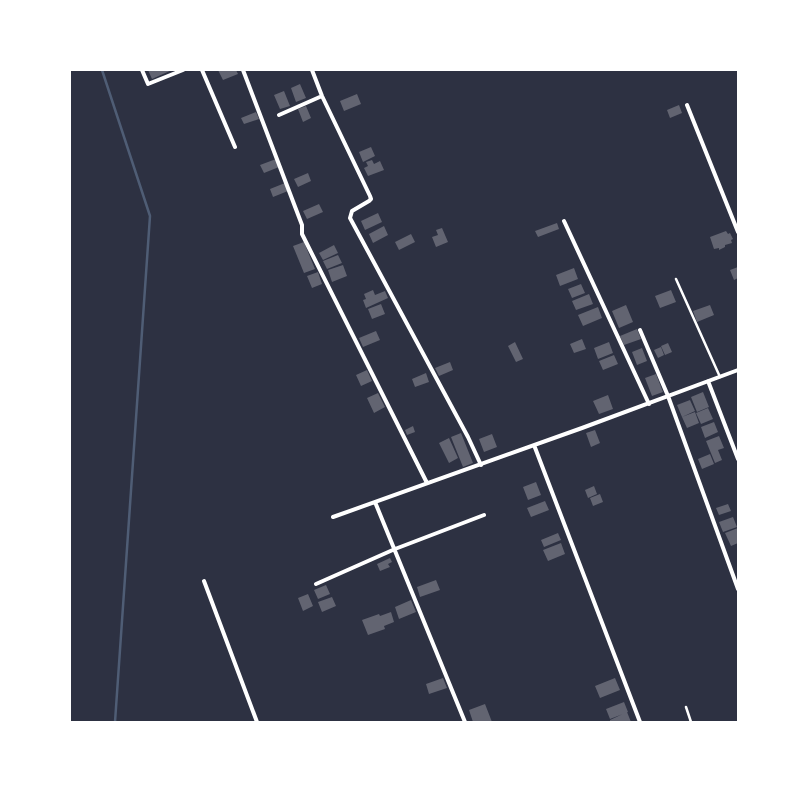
<svg xmlns="http://www.w3.org/2000/svg" width="808" height="792" font-family="Arial,sans-serif">
  <style>
    .lines { fill: none; stroke-linecap: round; stroke-linejoin: round }
    .stream { stroke: #4f5d75; stroke-width: 2.5 }
    .building { fill: #626471 }
    .service { stroke: #fff; stroke-width: 2.5 }
    .minor { stroke: #fff; stroke-width: 4 }
  </style>
  <rect width="100%" height="100%" fill="#2d3142"/>
  <g class="lines">
    <path class="stream" d="M102,70L150,216L115,722"/>
  </g>
  <path class="building" d="M148,70H172L152,79Z
    M218,70H236L238,74L223,80Z
    M300,84L306,98L296,102L291,88Z
    M284,91L290,106L280,109L274,95Z
    M357,94L361,104L344,111L340,101Z
    M679,105L682,113L670,118L667,110Z
    M306,106L311,118L303,122L298,109Z
    M256,112L259,119L244,124L241,118Z
    M371,147L375,156L363,162L359,152Z
    M276,159L279,167L264,173L260,165Z
    M372,160L374,164L380,161L384,170L368,176L364,168L368,166L366,162Z
    M308,173L311,181L298,187L294,179Z
    M285,183L288,191L273,197L270,189Z
    M319,204L323,212L307,219L303,211Z
    M378,213L382,222L365,230L361,221Z
    M557,223L559,229L538,237L535,231Z
    M384,226L388,235L373,243L369,234Z
    M442,228L448,242L436,247L432,237L438,235L436,230Z
    M726,231L728,234L730,233L733,239L731,240L732,243L725,245V247L719,250V248L714,249L710,237Z
    M411,234L415,242L399,250L395,242Z
    M304,242L315,269L304,273L293,246Z
    M334,245L338,253L323,260L319,253Z
    M338,255L342,263L327,269L323,261Z
    M343,265L347,276L332,282L328,270Z
    M738,267V278L734,280L730,270Z
    M574,268L578,279L560,286L556,275Z
    M318,272L322,284L312,288L307,276Z
    M581,284L585,293L572,298L568,289Z
    M373,290L375,295L385,291L388,298L366,308L363,300L366,299L364,294Z
    M671,290L676,302L660,308L655,296Z
    M589,294L593,304L576,310L572,301Z
    M381,304L385,314L372,319L368,309Z
    M626,305L633,322L619,328L612,311Z
    M710,305L714,315L697,322L693,311Z
    M598,307L602,318L583,326L578,315Z
    M637,329L641,339L624,345L620,336Z
    M376,331L380,340L363,347L359,338Z
    M582,339L586,349L574,353L570,344Z
    M515,342L523,359L516,362L508,346Z
    M609,342L613,353L598,359L594,348Z
    M668,343L672,352L665,355L661,346Z
    M661,347L664,355L658,358L654,350Z
    M642,348L647,361L637,365L632,352Z
    M614,355L618,364L603,370L599,361Z
    M450,362L453,370L439,376L435,368Z
    M367,370L372,381L361,386L356,375Z
    M426,373L429,382L415,387L412,379Z
    M656,374L663,392L652,396L645,378Z
    M703,392L709,407L697,412L691,397Z
    M378,393L385,407L374,413L367,398Z
    M608,395L613,409L599,414L593,401Z
    M690,400L695,411L682,417L677,405Z
    M708,408L713,419L701,424L696,413Z
    M695,412L699,423L687,428L682,417Z
    M714,422L718,432L705,438L701,427Z
    M413,426L415,432L407,435L405,430Z
    M595,430L600,443L591,447L586,433Z
    M461,433L473,463L463,467L451,437Z
    M492,434L497,447L484,452L479,439Z
    M719,436L724,448L718,450L722,460L715,463L706,441Z
    M449,438L458,458L449,463L439,443Z
    M710,454L714,464L702,469L698,459Z
    M536,482L541,495L528,500L523,487Z
    M594,486L597,494L588,498L585,490Z
    M600,494L603,502L593,506L590,498Z
    M545,501L549,510L531,517L527,508Z
    M728,504L731,511L719,515L716,508Z
    M733,517L737,527L723,532L719,522Z
    M738,528V543L731,546L725,533Z
    M558,533L561,540L544,547L541,540Z
    M561,543L565,554L548,561L543,550Z
    M390,558L392,562L388,564L390,567L380,571L377,564Z
    M436,580L440,590L420,597L417,587Z
    M326,585L330,594L318,599L314,590Z
    M308,594L313,606L303,611L298,598Z
    M332,597L336,606L322,612L318,602Z
    M411,600L416,612L399,619L395,607Z
    M391,612L394,622L384,626L385,629L368,635L362,620L379,614L380,616Z
    M443,678L447,688L429,694L426,684Z
    M615,678L620,690L600,698L595,686Z
    M624,702L628,712L610,719L606,709Z
    M485,704L492,722H473L469,710Z
    M627,712L631,722H610V720Z"/>
  <g class="lines">
    <path class="service" d="M676,279L720,377
      M686,707L691,722"/>
    <path class="minor" d="M142,70L148,84L183,70
      M202,70L235,147
      M243,70L302,225V234L427,483
      M312,70L322,96L370,196L371,199L369,201L352,211L350,218L468,437L481,465
      M687,105L738,232
      M279,115L322,96
      M564,221L649,404
      M640,330L668,396L738,589
      M708,381L738,459
      M534,445L640,722
      M375,502L465,722
      M333,517L582,428L738,370
      M204,581L257,722
      M316,584L395,549L484,515"/>
  </g>
  <rect width="808" height="792" fill="none" stroke="#ffffff" stroke-width="142"/>
</svg>
